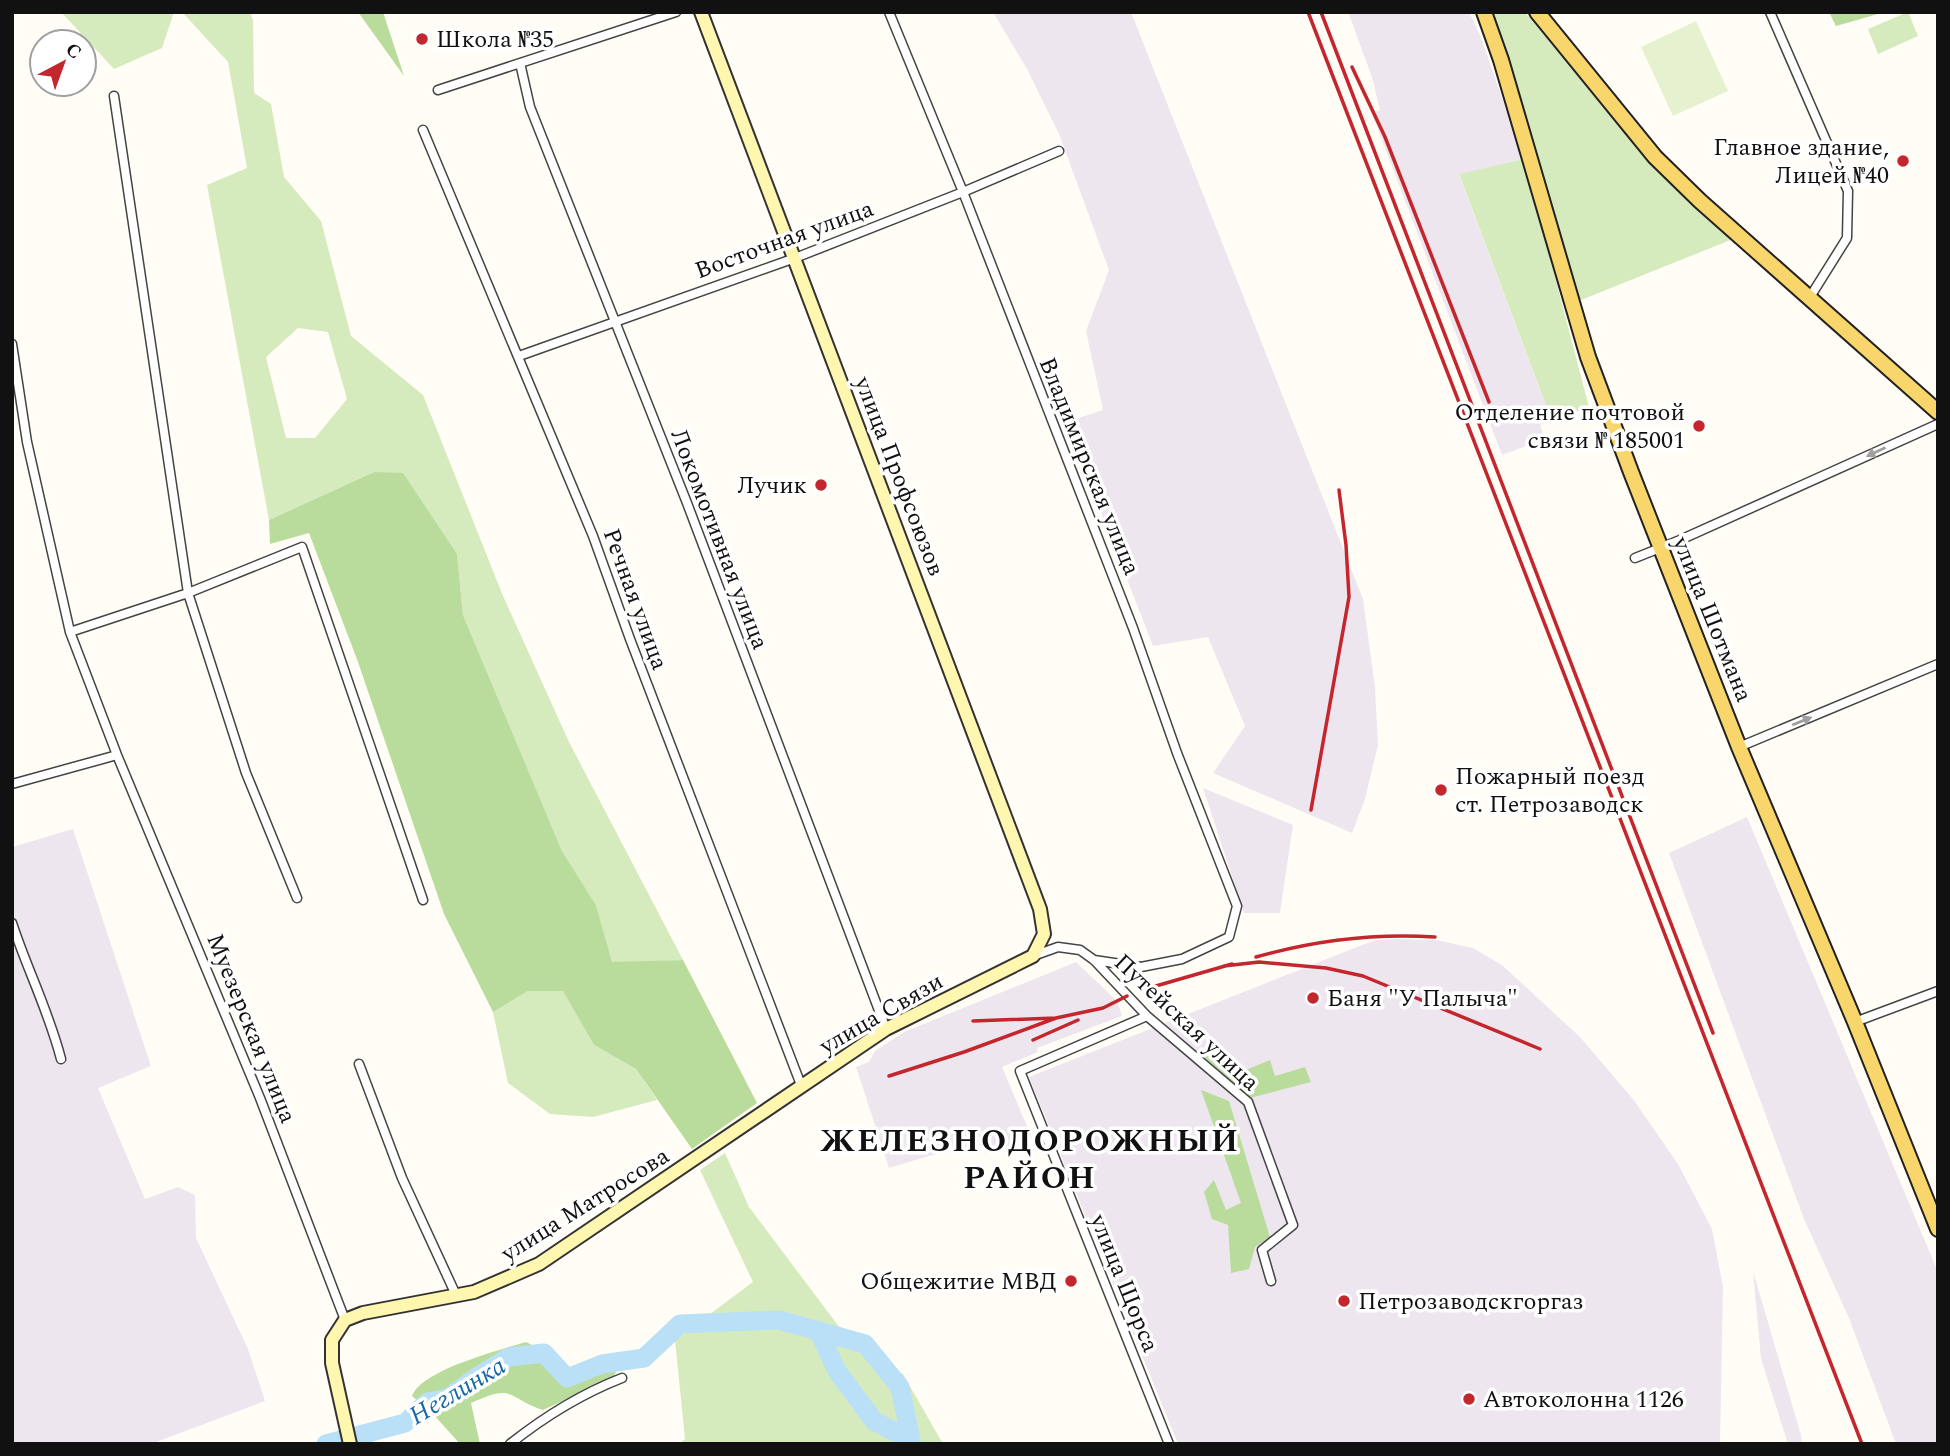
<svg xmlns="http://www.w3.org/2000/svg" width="1950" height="1456" font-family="Spectral,serif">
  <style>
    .industrial { fill: #eee6ef }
    .green { fill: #d5ebbd; fill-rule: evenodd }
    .forest { fill: #b9dc9c }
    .pitch { fill: #e6f2cf }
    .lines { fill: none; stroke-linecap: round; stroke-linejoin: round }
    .river { stroke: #b9e0f7; stroke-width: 19 }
    .minor-casing { stroke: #444; stroke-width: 11 }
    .secondary-casing { stroke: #333; stroke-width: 16 }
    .primary-casing { stroke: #222; stroke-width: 18 }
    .minor { stroke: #fff; stroke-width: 8 }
    .secondary { stroke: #fff6b0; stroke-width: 12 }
    .primary { stroke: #f9d66b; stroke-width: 14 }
    .rail { stroke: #c4262e; stroke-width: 3.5 }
    .oneway { fill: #a0a0a0 }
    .poi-dot { fill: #c4262e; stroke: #fff; stroke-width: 2.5 }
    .labels { text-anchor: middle; stroke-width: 7; stroke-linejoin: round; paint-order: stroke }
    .poi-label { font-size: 24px; fill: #111; stroke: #fff; text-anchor: start }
    .street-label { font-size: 24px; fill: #111; stroke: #fff }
    .water-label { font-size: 26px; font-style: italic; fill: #1768a6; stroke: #fff }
    .district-label { font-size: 32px; font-weight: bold; letter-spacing: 2px; fill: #111; stroke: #fff }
  </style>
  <rect width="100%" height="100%" fill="#fffdf5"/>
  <path class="industrial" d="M993,12H1131L1363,599L1375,687L1378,745L1365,799L1352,833L1213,773L1245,726L1208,637L1153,646L1066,422L1103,410L1086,331L1109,270L1059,134L1027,69Z
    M1348,12H1469L1480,35L1524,159L1459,175L1552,421L1540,425L1545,439L1502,455L1372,114L1380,110L1372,77Z
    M1203,788L1293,825L1280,913H1244Z
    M1747,817L1938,1272V1444H1896L1849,1318L1804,1219L1669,853Z
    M73,829L151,1066L98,1088L145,1199L178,1187L195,1195L196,1238L248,1349L265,1401L151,1444H12V847Z
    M1396,939L1436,940L1473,948L1502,965L1580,1037L1633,1099L1678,1164L1712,1229L1723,1287L1720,1444H1178L1029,1077L1357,947L1376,940Z
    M1076,962L1117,1001L1122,1016L1037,1048L1038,1052L1002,1067L1032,1138L987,1154L979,1145L929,1156L889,1168L856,1067L869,1062L875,1051L904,1032Z
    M1753,1271L1801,1435L1802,1444H1788L1761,1359Z"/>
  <path class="green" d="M61,12H174L162,48L114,69Z
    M182,12H250L253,20L254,93L271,104L284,177L321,221L351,336L423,395L503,596L569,742L683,960L612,963L596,905L562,851L463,615L457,554L374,472L269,520L207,185L247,168L228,62ZM298,328L328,332L347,399L315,438H286L266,357Z
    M1492,12H1525L1650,164L1733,239L1576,302Z
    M1908,12L1918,36L1878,54L1868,29Z
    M1524,159L1589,407L1552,421L1459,174Z
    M563,990L594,1045L636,1069L657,1100L593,1117L550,1114L508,1083L493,1012L528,991Z
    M725,1153L749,1207L855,1348L903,1374L943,1444H679L685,1439L675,1340L753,1282L700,1170Z"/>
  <path class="forest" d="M358,12H383L404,76Z
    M1829,12H1877L1878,14L1836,26Z
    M374,472L403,473L457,554L463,615L562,851L596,905L612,962L683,960L757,1103L692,1149L636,1069L594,1045L563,991H528L493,1012L444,914L358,662L309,533L270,544L269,520Z
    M1216,1046L1246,1070L1270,1060L1275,1076L1305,1067L1311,1082L1250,1098L1198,1051Z
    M1201,1090L1229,1101L1270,1237L1255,1247L1249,1269L1231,1273L1228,1225L1212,1219L1204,1192L1214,1180L1226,1210L1241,1203Z
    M526,1342L532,1345L565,1384L610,1366L616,1371L614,1377L543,1410C505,1397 515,1383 471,1403L480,1444H460L434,1415L412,1396C421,1370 500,1350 526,1342Z"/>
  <path class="pitch" d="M1696,21L1728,91L1673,116L1641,47Z"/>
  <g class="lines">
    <path class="river" d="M818,1330L837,1371L874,1421L911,1440
      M326,1444L405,1423L427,1402L448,1398L478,1376L509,1357L544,1353L567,1378L602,1364L644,1358L680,1324L779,1320L865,1344L900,1387L911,1440L907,1444"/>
    <g class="minor-casing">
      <path id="minor" d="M889,12L963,192L1133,628L1177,753L1237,906L1229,937L1182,959L1141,967L1094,960
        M1770,12L1848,191L1847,238L1810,297
        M520,63L530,107L687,503L886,1029
        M438,90L676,12
        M114,96L188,593L246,773L297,898
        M423,130L593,536L630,639L801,1085
        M12,344L27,442L70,632L117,755L260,1098L345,1320
        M519,356L795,258L963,192L1059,151
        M1635,558L1680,540L1938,424
        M70,632L188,593L302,547L423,900
        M1739,747L1938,664
        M12,784L117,755
        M12,923C27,969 49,1012 61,1059
        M1033,956L1058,947L1080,950L1094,960L1147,1016L1248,1102L1293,1225L1262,1250L1271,1281
        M1147,1016L1020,1071L1169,1444
        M1855,1022L1938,991
        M359,1064L402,1178L456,1295
        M510,1444C544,1417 581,1394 622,1378"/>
    </g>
    <g class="secondary-casing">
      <path id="secondary" d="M350,1444L332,1363V1340L345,1320L363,1313L474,1292L539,1264L886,1029L1033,956L1044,934L1040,909L701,12"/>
    </g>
    <g class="primary-casing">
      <path id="primary" d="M1484,12L1501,60L1588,357L1631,472L1739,747L1855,1022L1938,1229
        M1537,12L1655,157L1700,201L1938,412"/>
    </g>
    <use href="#minor" class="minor"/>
    <use href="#secondary" class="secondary"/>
    <use href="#primary" class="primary"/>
    <path class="rail" d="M1308,12L1862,1444
      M1321,12L1713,1033
      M1352,67L1385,137L1489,402
      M1311,810L1349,597L1346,545L1339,490
      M1256,957C1316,940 1373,933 1435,937
      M1224,966L1259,962L1326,968L1363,976L1540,1049
      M1142,990L1232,964
      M973,1021L1056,1018L1103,1008L1127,996
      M1033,1040L1078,1020
      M889,1076L964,1052L1056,1018"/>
  </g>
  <defs><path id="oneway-solid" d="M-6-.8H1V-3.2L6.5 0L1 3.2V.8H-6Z" transform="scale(1.75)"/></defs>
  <g class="oneway">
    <use href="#oneway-solid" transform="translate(1876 452) rotate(155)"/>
    <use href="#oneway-solid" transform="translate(1802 721) rotate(-22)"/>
  </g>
  <g class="poi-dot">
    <circle cx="422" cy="39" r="7"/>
    <circle cx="1903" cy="161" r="7"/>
    <circle cx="1699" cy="426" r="7"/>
    <circle cx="821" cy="485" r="7"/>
    <circle cx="1441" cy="790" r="7"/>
    <circle cx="1313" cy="998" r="7"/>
    <circle cx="1071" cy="1281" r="7"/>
    <circle cx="1344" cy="1301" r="7"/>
    <circle cx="1469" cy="1399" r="7"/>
  </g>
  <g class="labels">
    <g class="poi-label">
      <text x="436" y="47">Школа №35</text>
      <text x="1889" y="155" text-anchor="end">Главное здание,<tspan x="1889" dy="28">Лицей №40</tspan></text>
      <text x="1685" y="420" text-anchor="end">Отделение почтовой<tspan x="1685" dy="28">связи № 185001</tspan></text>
      <text x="807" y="493" text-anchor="end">Лучик</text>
      <text x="1455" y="784">Пожарный поезд<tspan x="1455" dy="28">ст. Петрозаводск</tspan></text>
      <text x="1327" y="1006">Баня "У Палыча"</text>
      <text x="1057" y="1289" text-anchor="end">Общежитие МВД</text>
      <text x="1358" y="1309">Петрозаводскгоргаз</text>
      <text x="1483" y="1407">Автоколонна 1126</text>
    </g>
    <g class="street-label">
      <text transform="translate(784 239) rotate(-20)" y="8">Восточная улица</text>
      <text transform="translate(1090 466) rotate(68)" y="8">Владимирская улица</text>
      <text transform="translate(900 476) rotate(69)" y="8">улица Профсоюзов</text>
      <text transform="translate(720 539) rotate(69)" y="8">Локомотивная улица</text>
      <text transform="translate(636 599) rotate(70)" y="8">Речная улица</text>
      <text transform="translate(1713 619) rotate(68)" y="8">улица Шотмана</text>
      <text transform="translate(881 1013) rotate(-30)" y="8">улица Связи</text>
      <text transform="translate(1187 1022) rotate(43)" y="8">Путейская улица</text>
      <text transform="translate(252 1028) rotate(68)" y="8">Муезерская улица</text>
      <text transform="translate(585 1204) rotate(-32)" y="8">улица Матросова</text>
      <text transform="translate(1125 1283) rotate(68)" y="8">улица Щорса</text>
    </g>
    <g class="water-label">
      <text transform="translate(457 1390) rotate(-31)" y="9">Неглинка</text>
    </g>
    <g class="district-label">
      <text x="1030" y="1151">ЖЕЛЕЗНОДОРОЖНЫЙ<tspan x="1030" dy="37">РАЙОН</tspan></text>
    </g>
  </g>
  <rect width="1950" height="1456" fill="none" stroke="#111111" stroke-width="28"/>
  <g transform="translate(63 63) rotate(41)"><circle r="33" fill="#ffffff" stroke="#a0a0a0" stroke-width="2"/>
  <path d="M0-5L12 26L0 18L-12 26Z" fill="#c4262e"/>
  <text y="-10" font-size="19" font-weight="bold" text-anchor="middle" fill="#111111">С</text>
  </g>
</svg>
